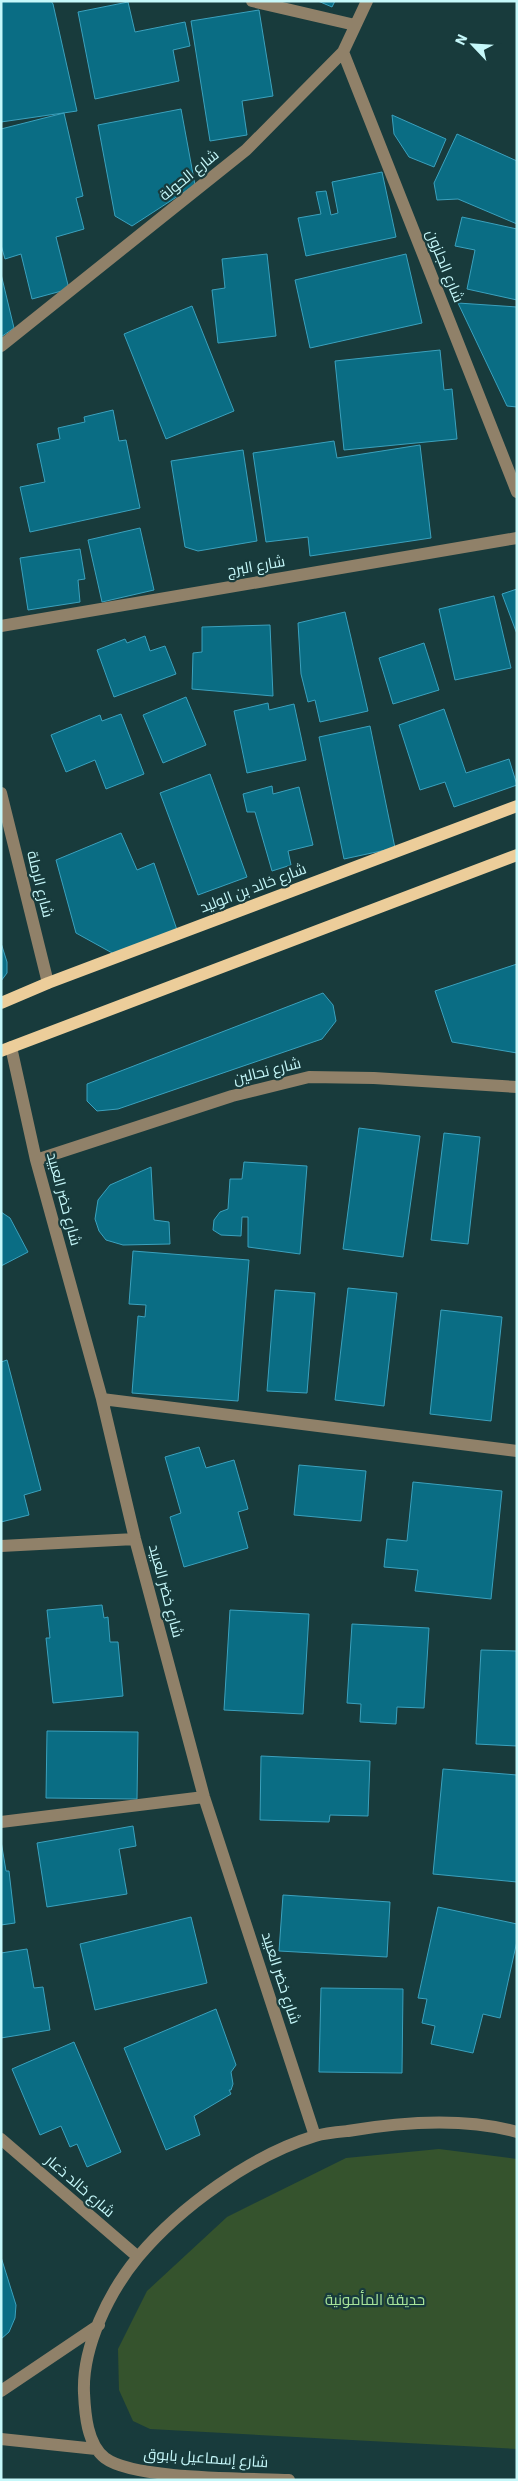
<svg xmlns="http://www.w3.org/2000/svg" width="518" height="2481" font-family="'IBM Plex Sans',Cairo,sans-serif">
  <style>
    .green { fill: #35532d }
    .building { fill: #0a6d84; stroke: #3ba1bd }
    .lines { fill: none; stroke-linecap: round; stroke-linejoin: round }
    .minor { stroke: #908169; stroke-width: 12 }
    .major { stroke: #eccd9a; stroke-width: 12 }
    .labels { text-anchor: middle; stroke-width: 4.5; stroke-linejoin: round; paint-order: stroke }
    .street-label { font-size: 15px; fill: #c6f8fa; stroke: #183b3c }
    .park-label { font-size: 15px; fill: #a7e399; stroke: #183b3c }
  </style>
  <rect width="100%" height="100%" fill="#183b3c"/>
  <path class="green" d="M439,2149L517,2159V2449L150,2429L133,2421L119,2390L118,2349L147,2291L227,2217L346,2158Z"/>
  <path class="building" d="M1,1H51L53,4L77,111L1,122Z
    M318,1H335L332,7Z
    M128,2L135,32L185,22L190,46L173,50L179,81L95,99L78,12Z
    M259,10L273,96L242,101L247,135L210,141L191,21Z
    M181,109L195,185L132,226L115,216L98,125Z
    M64,113L83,196L76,198L84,229L56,237L69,289L32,299L21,254L5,259L1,245V129Z
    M392,115L446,139L434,167L409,157L394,134Z
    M457,134L517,161V224L458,199L437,200L434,183Z
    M382,172L396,237L306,256L298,218L321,214L316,192L326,191L331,215L338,213L332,182Z
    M462,217L517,229V300L467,289L475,250L455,246Z
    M267,254L276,336L218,343L212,290L225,288L222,259Z
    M406,254L422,323L310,348L295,280Z
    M1,274L14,328L1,337Z
    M458,303L517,307V407L507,406Z
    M192,306L234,411L166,439L124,334Z
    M440,350L444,390L452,389L457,439L344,450L335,361Z
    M113,410L119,441L126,440L140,508L30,532L20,487L45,482L37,444L60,439L58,428L85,422L84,417Z
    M334,441L337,458L420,445L431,538L310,556L308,537L266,542L253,453Z
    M243,450L257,541L198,551L185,547L171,461Z
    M140,528L154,590L102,602L88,540Z
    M80,549L85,579L78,580L80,602L28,610L20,558Z
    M517,589V634L502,594Z
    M494,596L511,668L455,680L439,609Z
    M345,612L368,711L320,722L315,700L308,702L301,674L298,623Z
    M270,625L273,696L192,689L193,653L202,652V627Z
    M145,636L150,651L165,646L176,674L114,697L97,650L125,639L127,643Z
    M424,643L439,690L393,704L379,658Z
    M186,697L206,745L163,763L143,715Z
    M268,703L269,710L294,704L306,760L247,773L234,711Z
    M444,709L466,773L509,759L517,785L454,807L445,782L420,790L399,725Z
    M121,714L144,774L106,789L95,760L66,772L51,735L100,715L102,721Z
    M370,726L395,848L344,859L319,737Z
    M210,774L247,877L198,895L160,793Z
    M272,786L273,794L299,787L313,845L288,851L291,865L272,871L255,812H247L243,794Z
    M121,833L137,870L154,863L177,930L114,954L76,933L56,860Z
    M1,943L7,962V973L1,981Z
    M517,964V1053L452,1042L435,991Z
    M323,993L333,1005L336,1021L322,1039L118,1109L97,1111L87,1101V1084Z
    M359,1128L420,1136L403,1257L343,1249Z
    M444,1133L480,1137L468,1244L431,1240Z
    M244,1162L307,1166L300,1254L248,1247V1217H242L241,1236L221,1235L213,1230L214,1220L220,1212L228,1209L230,1179H242Z
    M151,1167L154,1220L169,1222L170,1244L123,1245L106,1240L99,1231L95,1219L98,1200L110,1185Z
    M1,1212L10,1218L28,1252L1,1266Z
    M133,1251L249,1260L238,1401L132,1393L138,1316L145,1317L146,1305L129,1304Z
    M348,1288L397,1293L384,1406L335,1400Z
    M275,1290L315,1293L307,1393L267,1391Z
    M441,1310L502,1317L491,1421L430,1414Z
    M7,1360L41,1490L24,1495L29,1515L1,1522V1362Z
    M199,1447L206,1468L234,1460L248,1509L238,1512L248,1548L184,1567L170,1517L181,1513L165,1457Z
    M299,1465L366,1471L361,1521L294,1515Z
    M413,1482L502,1491L491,1599L415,1591L418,1570L384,1567L387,1539L407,1541Z
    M102,1605L104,1618L108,1617L110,1642H118L123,1696L53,1703L46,1638H50L47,1610Z
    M230,1610L309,1614L303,1714L224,1710Z
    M352,1624L429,1628L424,1708L397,1707L396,1724L360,1722L361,1704L347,1703Z
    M481,1650L517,1651V1746L476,1744Z
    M47,1731L138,1732L137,1799L46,1798Z
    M261,1756L370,1761L368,1816L330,1815L329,1822L260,1820Z
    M443,1769L517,1775V1882L433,1874Z
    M133,1826L136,1846L119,1849L127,1894L47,1907L37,1843Z
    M1,1841L6,1871H9L15,1923L1,1925Z
    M283,1895L390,1902L387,1957L279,1951Z
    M438,1907L517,1924V1941L500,2018L483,2014L473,2053L431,2044L435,2026L422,2023L427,1999L418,1998Z
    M191,1917L207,1983L95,2010L80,1944Z
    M27,1949L34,1988L43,1987L50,2030L1,2038V1953Z
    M321,1988L403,1989L402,2073L319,2072Z
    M216,2009L236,2065L231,2072L233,2084L231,2090H229L231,2094L194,2116L200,2135L166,2150L124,2048Z
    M74,2042L121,2152L87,2167L77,2144L70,2147L61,2126L40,2135L12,2069Z
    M1,2257L16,2305L15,2318L9,2332L1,2339Z"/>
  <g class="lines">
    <path class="minor" d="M252,1L355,25
      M343,52L517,492
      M1,346L246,150L343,52L367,1
      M1,626L517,538
      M1,793L48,983
      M11,1047L36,1160L102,1399L135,1539L204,1797L315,2136
      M36,1160L232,1096L309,1077L374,1078L517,1087
      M102,1399L517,1451
      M1,1546L135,1539
      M1,1822L204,1797
      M1,2139L138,2257
      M1,2391L99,2325
      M1,2439L96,2449
      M289,2480C250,2478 134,2480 105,2458C87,2444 85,2414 84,2393C82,2347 109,2292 138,2257C180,2207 252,2155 315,2136C325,2133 337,2132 348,2131C401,2122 463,2117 517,2132"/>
    <path class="major" d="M1,1003L48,983L517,806
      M1,1051L517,855"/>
  </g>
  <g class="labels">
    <g class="street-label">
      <text transform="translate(189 175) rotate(-39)" y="5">شارع الحولة</text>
      <text transform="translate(445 266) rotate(68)" y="5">شارع الجلزون</text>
      <text transform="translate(256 566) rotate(-10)" y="5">شارع البرج</text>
      <text transform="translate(40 884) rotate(76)" y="5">شارع الرملة</text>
      <text transform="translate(253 888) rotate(-21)" y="5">شارع خالد بن الوليد</text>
      <text transform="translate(267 1071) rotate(-14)" y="5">شارع نحالين</text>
      <text transform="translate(64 1199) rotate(75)" y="5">شارع خضر العبيد</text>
      <text transform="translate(166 1591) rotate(75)" y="5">شارع خضر العبيد</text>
      <text transform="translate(281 1978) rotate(72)" y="5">شارع خضر العبيد</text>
      <text transform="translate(80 2186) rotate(41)" y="5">شارع خالد ذعار</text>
      <text transform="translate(206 2458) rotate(4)" y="5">شارع إسماعيل بابوق</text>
    </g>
    <g class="park-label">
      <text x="375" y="2305">حديقة المأمونية</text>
    </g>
  </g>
  <rect width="518" height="2481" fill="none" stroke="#c6f8fa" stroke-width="5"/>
  <g transform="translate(473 45) rotate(295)" stroke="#183b3c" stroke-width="4" paint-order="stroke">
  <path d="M0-4L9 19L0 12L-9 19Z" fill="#c6f8fa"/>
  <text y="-8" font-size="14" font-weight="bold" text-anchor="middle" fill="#c6f8fa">N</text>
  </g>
</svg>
